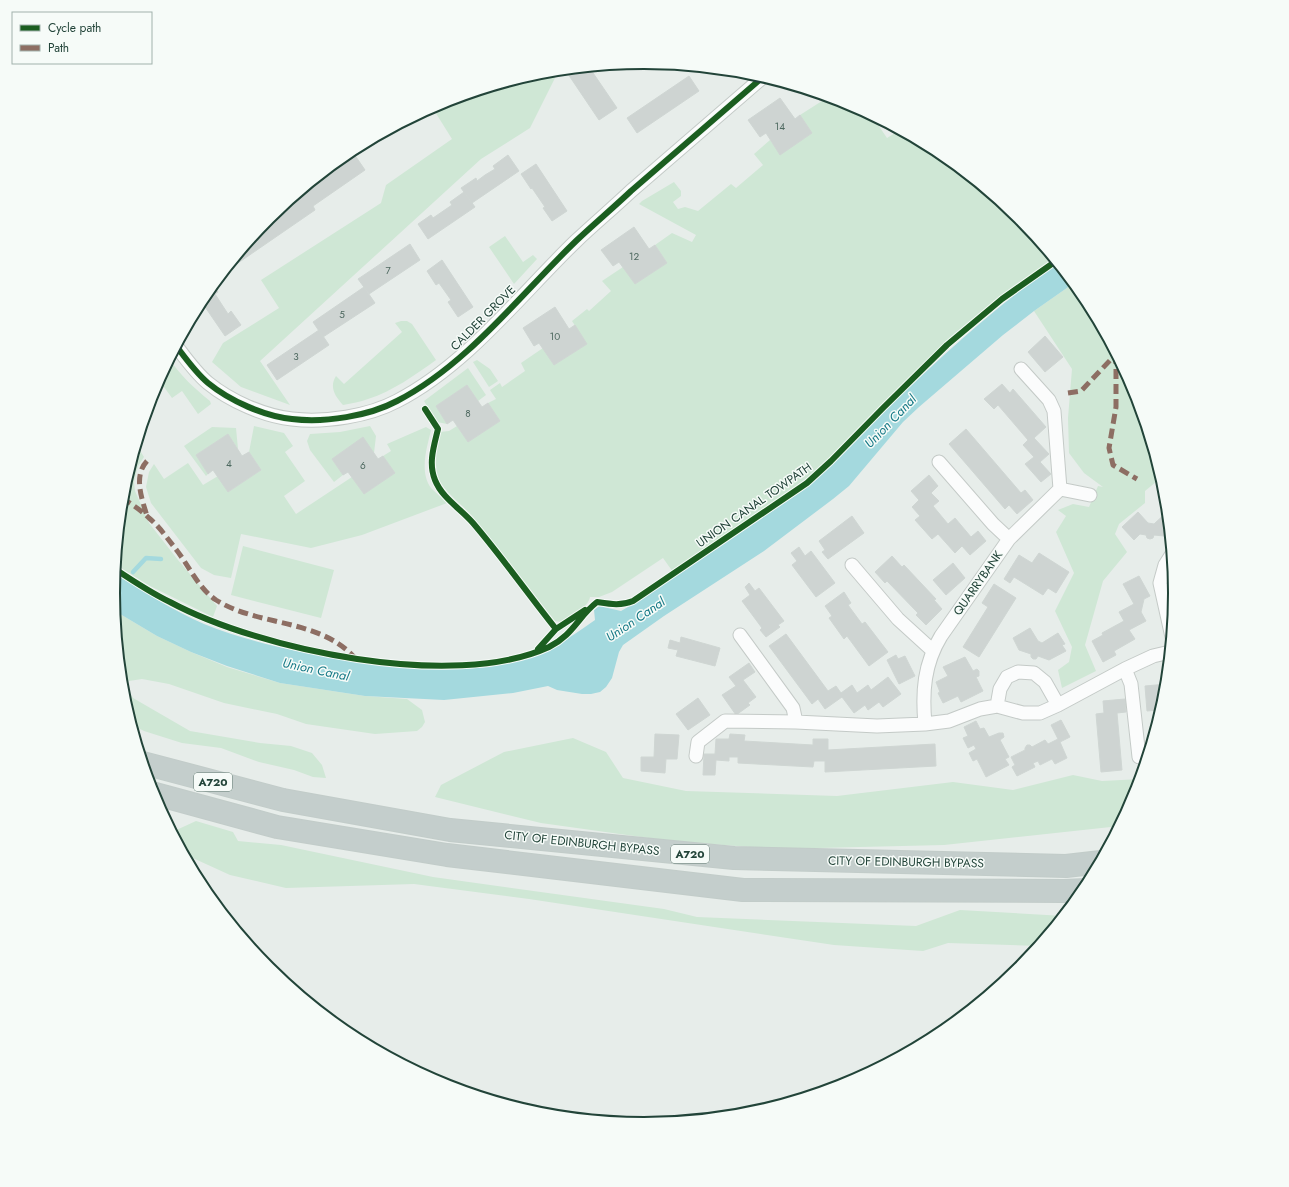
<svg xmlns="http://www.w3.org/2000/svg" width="1289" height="1187" font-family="Jost,sans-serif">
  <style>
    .green { fill: #cfe7d5 }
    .water { fill: #a4d9de }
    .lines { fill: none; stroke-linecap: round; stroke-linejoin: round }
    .stream { stroke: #a4d9de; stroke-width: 4.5 }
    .building { fill: #ced4d2; stroke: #cfd6d3 }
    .minor-casing { stroke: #c4cac7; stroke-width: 15 }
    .trunk-casing { stroke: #c2ccc9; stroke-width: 24 }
    .minor { stroke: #fbfcfc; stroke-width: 13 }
    .trunk { stroke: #c4cecc; stroke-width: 22 }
    .quiet { stroke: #8d6e63; stroke-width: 5; stroke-dasharray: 10 5; stroke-linecap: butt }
    .cycleway-casing { stroke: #f6fbf8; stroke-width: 8 }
    .cycleway { stroke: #1b5e20; stroke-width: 6 }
    .labels { text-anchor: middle; stroke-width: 3; stroke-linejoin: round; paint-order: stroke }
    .number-label { font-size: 10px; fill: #4e6960 }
    .shield { fill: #f6fbf8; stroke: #627b72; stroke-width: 1 }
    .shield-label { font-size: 11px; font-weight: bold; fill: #224439 }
    .street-label { font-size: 12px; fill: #224439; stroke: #f6fbf8 }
    .water-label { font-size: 13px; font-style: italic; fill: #157986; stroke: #f6fbf8 }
    .rim { fill: none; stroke: #224439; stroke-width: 2 }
  </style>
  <rect width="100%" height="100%" fill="#e7edea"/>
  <path class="green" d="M559,70L530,128L481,159L260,361L290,405L241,387L212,362L223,343L279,308L261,280L381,203L386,185L452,139L432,107L441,102L541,72Z
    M820,94L848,103L872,116L887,138L900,130L940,152L1020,218L1054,259L1011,289L957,332L919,368L831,457L807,478L673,572L663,558L612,592L599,597H590C588,608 570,616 561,622L555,621C527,586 500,549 471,515C458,500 441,491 435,470C431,457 437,444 440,432L449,431L457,426L468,442L500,421L488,403L496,399L490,390L500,383L502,387L525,371L521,363L543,348L554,365L587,344L572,321L587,309L589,311L611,291L602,281L623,267L635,284L667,263L655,245L672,233L692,242L696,235L639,204L642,201L674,182L681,191V196L673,202L678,209L685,207L698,211L731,184L736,188L763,165L754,154L770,140L780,154L812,133L800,115L822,101L818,95Z
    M505,236L523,262L533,255L537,259L514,284L489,247Z
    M1074,283L1087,298L1136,390L1162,477L1145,491V503L1119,524L1115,534L1127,552L1103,581L1085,645L1096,671L1062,688L1058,670L1069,662L1072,647L1055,611L1074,573L1056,532L1066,516L1058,510L1073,504L1089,507L1098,486L1103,487L1084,473L1069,453L1068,418L1072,369L1034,311Z
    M401,321H407L412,324L436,360C415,375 393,391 368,399C360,402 352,403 343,405C335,396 329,387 336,376L344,384L402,332L395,323Z
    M170,360C181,376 194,388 210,401L211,404L198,414L182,391L172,398L164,387L152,396L154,390Z
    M477,360L490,369L498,381L489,387L473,362Z
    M468,368L486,395L478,401L467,385L436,406L447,424L437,422L424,401Z
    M254,426L284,433L293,446L285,452L305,481L284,496L296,514L352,477L364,494L395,473L383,456L391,451L387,444L426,427L431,430C427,448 419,471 431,488C436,493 442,498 447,503L362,535L311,548L241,534L231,578L214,575L201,568L151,503L146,487L149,472L154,464L164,479L188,463L203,485L218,476L228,492L261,470L249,452Z
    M370,426L376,436L374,453L363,438L332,459L343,475L334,482L310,450L307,441L310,434L340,432Z
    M212,427L236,428L238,449L228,434L196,455L208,474L206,476L184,446Z
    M137,446L144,457L138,466L134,482L135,491L149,523L178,560L217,606L213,617L150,586L116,565L123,490Z
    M243,546L334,570L321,618L231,595Z
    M115,611L157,636L191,652L227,667L280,683L365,696L407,699L422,710L425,722L422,727L417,731L375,734L306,724L277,714L224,703L169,684L142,679L129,681L126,686L133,698L190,731L260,743L291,746L312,753L322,765L326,778L313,777L294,770L259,762L221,748L182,743L144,731L132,725L123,697Z
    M573,738L606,752L623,778L686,791L837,796L953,782L1013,790L1073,775L1102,781L1141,779L1135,797L1120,826L944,845L777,849L670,841L541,823L435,797L441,785L504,752Z
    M196,821L233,832L238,841L281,845L433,877L664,909L697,917L916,926L960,910L1064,916L1040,946L948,943L923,951L834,945L529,899L414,884L286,888L230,875L184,854L172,832Z"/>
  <path class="water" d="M1057,263L1074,283L1034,311L1003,335L919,407L903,422L849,486L833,499L764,551L664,616L623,645L619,652L612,678L606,687L600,692L591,694H582L557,690L548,686L513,693L444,700L365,696L280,683L227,666L191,652L157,636L115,611L113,593L115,574C144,591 173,611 204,624C251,643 301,653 350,660C400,668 454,674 504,664C540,657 566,641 595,620L594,610L599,606L621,611L642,599L805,489C831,467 851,443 876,419C934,363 992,309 1057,263Z"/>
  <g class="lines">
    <path class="stream" d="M133,572L146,558L161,559"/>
  </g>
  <path class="building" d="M589,67L617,108L599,120L568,74L575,69L581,68L582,70Z
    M689,76L699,91L637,133L627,118Z
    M780,98L795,119L800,115L812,133L780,155L766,133L760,137L748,120Z
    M354,154L365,170L313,206L315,210L222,274L269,218L302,194L300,192L305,188Z
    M508,155L519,171L472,203L461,188L476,178L477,181L485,175L495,169L493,166Z
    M536,164L567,211L552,221L543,208L545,207L532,188L531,189L521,174Z
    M464,192L475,207L428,239L418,224L431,215L433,218L452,205L450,202Z
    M634,227L649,249L655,245L667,263L635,284L619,262L613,266L601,250Z
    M410,244L420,260L369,294L358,279Z
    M442,260L473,307L458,317L448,302L451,300L439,283L436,285L427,271Z
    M213,285L218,292L215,294L228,314L231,311L241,325L225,336L201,301Z
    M364,287L375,303L323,337L313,322Z
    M555,307L569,329L575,325L587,344L554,365L539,343L534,346L523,328Z
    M319,330L329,345L277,380L267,365Z
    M1045,336L1063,357L1045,372L1028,352Z
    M1002,384L1010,393L1013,389L1046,427L1034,438L1049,454L1040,462L1051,474L1041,482L1025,464L1034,457L1023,445L1028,440L998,405L994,409L984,399Z
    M467,385L482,407L488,403L500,421L468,442L453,420L447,424L436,406Z
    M966,429L1021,493L1025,490L1033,500L1017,514L1009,505L1005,509L949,444Z
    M228,434L242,456L249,452L261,470L228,492L213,470L208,474L196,455Z
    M363,437L378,459L383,456L395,473L364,494L348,472L343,475L332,459Z
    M929,475L938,486L931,493L939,501L933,506L948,524L955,518L971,537L978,531L986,541L970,555L962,546L955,553L938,534L932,539L915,520L920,516L912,507L919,500L911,491Z
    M1168,511L1170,535L1167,538L1164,536L1154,535L1153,538L1150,539L1147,538L1146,535L1140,534L1134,540L1122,527L1138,512L1148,523L1154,524Z
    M852,516L864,533L828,559L822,552L825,550L819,541Z
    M799,547L805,556L811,551L835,583L816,597L792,565L797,561L791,553Z
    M1039,553L1069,572L1056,593L1048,588L1043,595L1014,577L1010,583L1004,579L1019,555L1032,563Z
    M892,556L902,567L904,565L936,599L934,600L942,609L926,625L916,615L918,613L887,581L885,583L875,572Z
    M953,563L965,578L946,595L933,580Z
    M1139,576L1150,596L1144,599L1141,612L1146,621L1129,630L1135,639L1114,651L1116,655L1103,662L1092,641L1103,635L1102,633L1124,621L1119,612L1134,604L1123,584Z
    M749,583L755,591L759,588L784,621L778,625L780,627L766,637L760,630L762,628L742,601L750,595L745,587Z
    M994,584L1016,598L979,657L963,647L988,607L982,603Z
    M844,592L851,603L848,605L862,624L865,622L888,652L869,666L847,636L844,639L829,618L832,616L825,606Z
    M1030,628L1038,641L1042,643L1058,633L1065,644L1062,645L1066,651L1049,660L1038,656L1036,659H1033L1031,657V654L1019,650L1013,638Z
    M786,634L828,691L836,686L841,693L852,685L857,693L868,685L871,690L888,677L901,694L883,707L879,702L868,710L865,705L854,713L842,697L825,709L818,699L812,704L769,646Z
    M681,637L720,648L715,666L676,656L678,650L668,648L670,640L680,643Z
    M896,655L898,659L905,656L915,676L899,684L887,660Z
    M965,657L973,671L977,669L979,671V676L976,677L983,691L961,702L958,696L943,703L938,693L940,692L936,682L948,676L943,667Z
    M749,663L755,672L743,680L756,697L748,703L750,705L736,715L722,695L736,686L729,677Z
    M1167,684L1166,697L1159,720L1158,710L1147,711L1145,686Z
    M698,698L710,715L688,730L676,714Z
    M1125,699L1126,712L1117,713L1122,770L1101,772L1096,714L1104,713L1103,701Z
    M1061,720L1070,737L1060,742L1067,758L1055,764L1052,759L1040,765L1038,761L1033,763L1035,767L1017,776L1012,767L1015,765L1011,757L1025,750V748L1027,745H1030L1032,747L1045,740L1048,744L1058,739L1051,725Z
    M976,721L980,729L984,728L989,737L999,733H1003L1004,737L1000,740L1009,757L1005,759L1009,765L986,777L977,759L973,761L969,753L976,749L974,745L968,748L963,738L968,736L964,727Z
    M655,734L679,735L677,759H666L665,773L641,771V757H654Z
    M730,734L745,735L744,741L813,745V739H828V750L935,744L936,766L825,772V761H814L813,767L738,763V757H729V761L716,760L715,775H703L704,754H715L716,739H729Z"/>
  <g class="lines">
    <g class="minor-casing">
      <path id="minor" d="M177,347C186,359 196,373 208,383C230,401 264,416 292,419C325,423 369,416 397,401C467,365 520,295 576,241C594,224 613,208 631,191C675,153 719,115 763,77
        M1021,369L1049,400L1054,411L1060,489
        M939,462L993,524L1009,539
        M1060,489L1090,495
        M852,565L898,619L932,650
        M1172,637L1160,583L1165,565L1172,554
        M1125,669L1131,684L1139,757
        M997,706L1000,689L1007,677L1018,672L1034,673L1045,682L1058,705
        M796,722L877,726L925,724L949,721L980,709L997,706L1023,713H1040L1058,705L1125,669L1153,656L1170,652
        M925,724C922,692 924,664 941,636L1009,539L1060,489
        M696,756L698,742L725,721L796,722L793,708L740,635"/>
    </g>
    <g class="trunk-casing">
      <path id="trunk" d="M143,763L283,800L450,830L734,858L1066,866L1101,862
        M152,793L277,827L447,855L743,890L1064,891L1086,890"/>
    </g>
    <use href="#minor" class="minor"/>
    <use href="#trunk" class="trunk"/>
    <path class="quiet" d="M1116,354V407L1109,448L1113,465L1137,479
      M1068,393L1081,391L1116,354
      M147,461C133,476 142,499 147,516
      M122,498C131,504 141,510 149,518C159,526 167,538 175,548C188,564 198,588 216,600C259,627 319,618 355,658"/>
    <g class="cycleway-casing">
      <path id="cycleway" d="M177,347C186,359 196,373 208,383C230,401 264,416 292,419C325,423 369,416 397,401C467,365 520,295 576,241C594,224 613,208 631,191C675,153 719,115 763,77
        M425,409L438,429C434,446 428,463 435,480C442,498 461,509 473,523C502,557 528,594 556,629
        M115,569C133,581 151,593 170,602C259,650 454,691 549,647C573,635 578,617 597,602C610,604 621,606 633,601L807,483L831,461L883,408L947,345L1002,299L1056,261
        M538,649L556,629L585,610"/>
    </g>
    <use href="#cycleway" class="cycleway"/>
  </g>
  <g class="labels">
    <g class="number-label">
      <text x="780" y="130">14</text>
      <text x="634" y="260">12</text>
      <text x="388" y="274">7</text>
      <text x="342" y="318">5</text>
      <text x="555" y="340">10</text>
      <text x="296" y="360">3</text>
      <text x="468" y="417">8</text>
      <text x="229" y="467">4</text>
      <text x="363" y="469">6</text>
    </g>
    <g class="shield">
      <rect x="194" y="773" width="38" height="18" rx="3"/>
      <rect x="671" y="845" width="38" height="18" rx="3"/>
    </g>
    <g class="shield-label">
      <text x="213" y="786">A720</text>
      <text x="690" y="858">A720</text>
    </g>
    <g class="street-label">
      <text transform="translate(483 318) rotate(-45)" y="4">CALDER GROVE</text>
      <text transform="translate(754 505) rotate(-35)" y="4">UNION CANAL TOWPATH</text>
      <text transform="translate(978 583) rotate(-55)" y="4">QUARRYBANK</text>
      <text transform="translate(582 843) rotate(6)" y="4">CITY OF EDINBURGH BYPASS</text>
      <text transform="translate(906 862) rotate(1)" y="4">CITY OF EDINBURGH BYPASS</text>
    </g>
    <g class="water-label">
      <text transform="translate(890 421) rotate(-46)" y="5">Union Canal</text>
      <text transform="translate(635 619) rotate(-34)" y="5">Union Canal</text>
      <text transform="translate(316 669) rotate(12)" y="5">Union Canal</text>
    </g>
  </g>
  <path d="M0 0H1289V1187H0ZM120 593a524 524 0 1 1 1048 0a524 524 0 1 1-1048 0Z" fill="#f6fbf8" fill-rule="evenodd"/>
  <path class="rim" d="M120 593a524 524 0 1 1 1048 0a524 524 0 1 1-1048 0Z"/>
  <rect x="12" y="12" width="140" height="52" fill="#f6fbf8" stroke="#a1b2ac"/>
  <rect x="20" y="25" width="20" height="6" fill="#1b5e20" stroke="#a1b2ac"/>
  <text x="48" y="32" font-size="12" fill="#224439">Cycle path</text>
  <rect x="20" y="45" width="20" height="6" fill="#8d6e63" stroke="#a1b2ac"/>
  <text x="48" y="52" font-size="12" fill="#224439">Path</text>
</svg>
